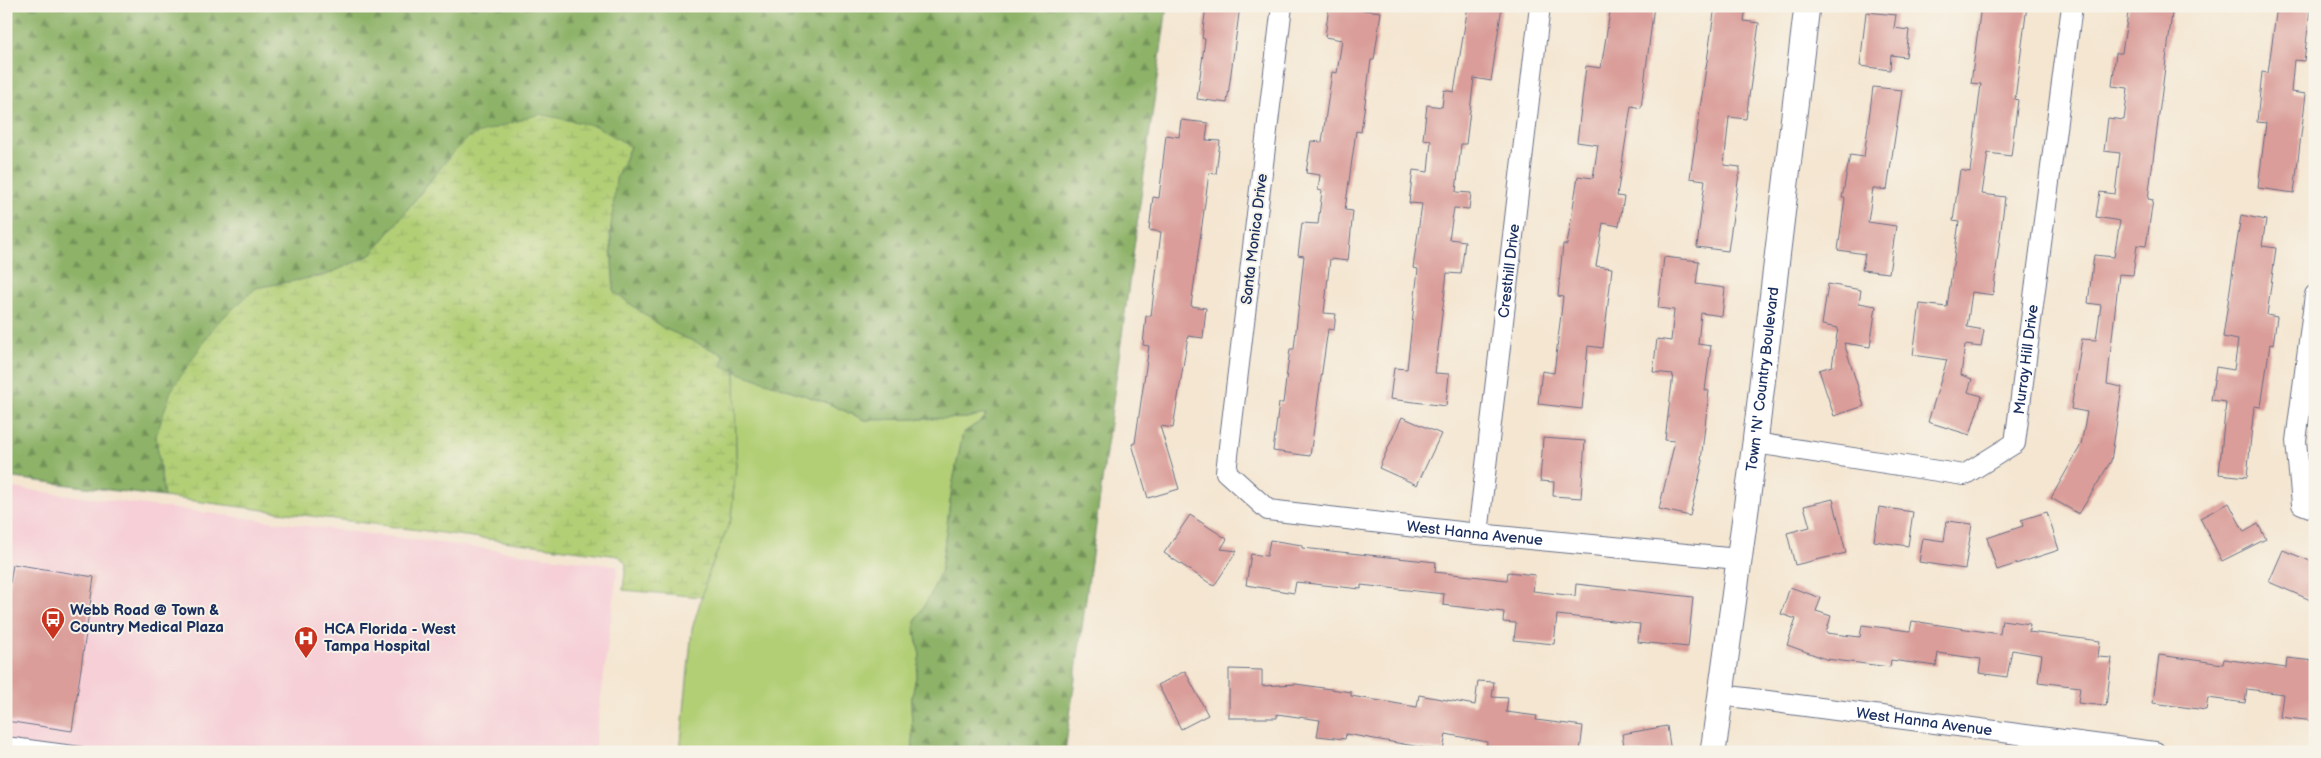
<svg xmlns="http://www.w3.org/2000/svg" width="2321" height="758" font-family="'Balsamiq Sans',sans-serif">
  <style>
    .built { fill: #f6cfd7 }
    .grass { fill: #b2cf76; stroke: #667f6a }
    .forest { fill: url(#forest-firs); stroke: #547062 }
    .wetland { fill: url(#wetland-marsh); stroke: #667f6a }
    .building { fill: #da9d99 }
    .lines { fill: none; stroke-linecap: round; stroke-linejoin: round }
    .service-casing { stroke: #676f86; stroke-width: 12 }
    .minor-casing { stroke: #676f86; stroke-width: 22 }
    .tertiary-casing { stroke: #676f86; stroke-width: 27 }
    .service { stroke: #fff; stroke-width: 10 }
    .minor { stroke: #fff; stroke-width: 20 }
    .tertiary { stroke: #fff; stroke-width: 25 }
    .labels { text-anchor: middle; stroke-width: 4; stroke-linejoin: round; paint-order: stroke }
    .street-label { font-size: 15px; fill: #1b2f5e; stroke: #f7f3e8 }
    .poi-label { font-size: 15px; font-weight: bold; fill: #1b2f5e; stroke: #f7f3e8; text-anchor: start }
  </style>
  <defs>
    <pattern id="forest-firs" width="22" height="20" patternUnits="userSpaceOnUse" patternTransform="scale(1.25)"><rect width="22" height="20" fill="#8db267"/><path d="M5 1l3.5 6h-7zM16 11l3.5 6h-7z" fill="#729158"/></pattern>
    <pattern id="wetland-marsh" width="20" height="14" patternUnits="userSpaceOnUse" patternTransform="scale(1.25)"><rect width="20" height="14" fill="#b2cf76"/><path d="M1 5h8M5 5V1M11 12h8M15 12V8" fill="none" stroke="#98b268"/></pattern>
  </defs>
  <rect width="100%" height="100%" fill="#f7f3e8"/>
  <filter id="ink" filterUnits="userSpaceOnUse"><feTurbulence type="fractalNoise" baseFrequency=".02" numOctaves="2"/><feDisplacementMap in="SourceGraphic" scale="10" xChannelSelector="R" yChannelSelector="G"/><feConvolveMatrix kernelMatrix="1 2 1 2 8 2 1 2 1" color-interpolation-filters="sRGB"/></filter>
  <filter id="wash" filterUnits="userSpaceOnUse"><feTurbulence type="fractalNoise" baseFrequency=".0096" numOctaves="4" result="noise"/><feDisplacementMap in="SourceGraphic" scale="20" xChannelSelector="R" yChannelSelector="G"/><feGaussianBlur stdDeviation="1.12" result="paint"/><feColorMatrix in="noise" values="0 0 0 0 0 0 0 0 0 0 0 0 0 0 0 0 0 1.4 0 .05"/><feComposite in="paint" operator="in"/></filter>
  <g filter="url(#wash)">
    <rect width="100%" height="100%" fill="#f4e6d1"/>
    <path class="built" d="M6,487L618,566L594,752H6Z"/>
    <path class="grass" d="M735,371L827,403L865,420L967,418L986,413L984,419L963,433L952,487L941,570L915,632L920,655L911,703L913,752H680L692,629L710,569L731,519L736,464Z"/>
    <path class="forest" d="M6,6H1167L1065,752H913L911,703L920,655L915,632V621L931,594L941,570L952,487L963,433L984,419L986,414L967,418L865,420L827,403L722,367L724,355L663,328L614,292C612,256 607,214 616,179C620,168 626,157 630,146L450,156L371,255L326,275L256,288L215,325L156,436L164,497L6,477Z"/>
    <path class="wetland" d="M539,114L596,126L630,146L616,179L610,235L614,292L663,328L724,355L722,367L735,371L736,464L731,519L710,569L702,597L623,590L626,564L619,556L164,497L156,436L171,391L215,325L256,288L326,275L371,255L450,156L468,137Z"/>
    <g id="blocks">
      <path class="building" d="M1206,6H1240L1227,103L1197,99L1205,39L1202,38Z
        M1329,6L1381,12L1374,60H1371L1361,132L1356,131L1345,210L1353,211L1348,261L1330,259L1324,313L1336,314L1334,330L1328,329L1310,456L1273,451L1279,403H1283L1290,349H1294L1304,256L1298,255L1302,223L1318,224L1322,191L1318,190L1320,175L1306,173L1311,141L1322,142L1332,72L1337,73L1342,40L1325,37Z
        M1468,6H1502L1491,81L1474,78L1466,144H1461L1456,192L1471,193L1469,209L1454,208L1449,239L1465,241L1461,274L1447,273L1435,373L1449,374L1446,406L1390,399L1394,368L1407,369L1418,269L1413,268L1422,204L1409,203L1413,170L1428,172L1431,140L1423,139L1427,105L1442,107L1444,90L1454,92Z
        M1611,6H1654L1641,108L1631,106L1617,196L1624,197L1619,226L1603,223L1596,266L1612,268L1603,348L1588,346L1582,409L1538,404L1542,371L1554,373L1563,297L1558,296L1563,244L1567,245L1578,176L1593,178L1598,145L1577,142L1586,66L1601,68Z
        M1715,6H1746L1744,21L1759,23L1746,119L1729,117L1724,165L1740,167L1728,251L1697,247L1705,180L1690,178Z
        M1981,6H2027L2015,99L2018,100L2011,156L1988,153L1982,194L2005,197L1993,295L1972,292L1967,327L1984,330L1981,347L1965,345L1961,375L1972,379L1968,392L1982,396L1970,435L1928,422L1947,360L1913,355L1920,304L1947,307L1959,222L1953,221L1960,170L1970,172L1981,84L1971,83Z
        M2129,6H2173L2148,199L2153,200L2146,246L2137,245L2133,275L2119,274L2107,384L2122,387L2111,461L2079,514L2051,498L2081,445L2087,412L2071,409L2082,339L2096,340L2101,305L2088,303L2094,255L2114,257L2120,221L2096,217L2100,192L2115,194L2120,153L2104,151L2108,118L2124,120L2128,88L2112,86L2116,53H2122Z
        M2277,6L2310,10L2304,61L2294,60L2291,92L2306,94L2294,193L2258,188L2266,123L2257,122L2262,72L2268,73Z
        M1866,12L1896,15L1894,28L1909,30L1906,57L1891,55L1890,70L1860,66Z
        M1873,87L1902,90L1887,190L1873,188L1868,222L1896,226L1889,273L1862,270L1865,254L1838,250L1845,198H1842L1850,155L1864,157Z
        M1181,120L1208,123L1206,140L1220,141L1216,174L1209,173L1191,306L1206,308L1203,338L1188,336L1173,428L1160,426L1179,489L1148,498L1132,444L1135,443L1149,346L1143,345L1146,316H1151L1161,232L1149,230L1153,197L1159,198L1166,135L1179,137Z
        M2241,215L2266,220L2262,246L2276,248L2267,315L2277,317L2273,345L2270,344L2261,407L2254,406L2247,477L2219,474L2226,402L2211,400L2216,367L2234,370L2238,340L2223,337Z
        M1664,257L1699,261L1696,284L1725,288L1722,316L1701,313L1698,344L1711,346L1705,390L1709,391L1701,461H1703L1690,516L1659,509L1675,441L1665,440L1673,374L1653,372L1657,339L1671,341L1674,310L1658,308Z
        M1828,284L1861,290L1859,303L1876,306L1870,347L1844,343L1864,406L1834,416L1819,370L1832,366L1838,328L1822,325Z
        M1402,417L1441,434L1417,485L1379,468Z
        M1543,438L1585,441L1581,498L1553,496L1554,482L1540,481Z
        M1833,499L1846,553L1795,565L1787,533L1810,527L1804,506Z
        M2229,503L2244,532L2258,524L2266,539L2222,561L2200,518Z
        M1879,507L1913,512L1908,546L1874,541Z
        M2047,512L2059,550L1997,570L1987,538L2023,526L2021,520Z
        M1190,515L1227,539L1221,549L1237,551L1214,586L1164,553Z
        M1947,521L1972,524L1965,569L1919,562L1923,538L1944,541Z
        M1270,540L1302,545V548L1436,562L1435,572L1507,580L1508,572L1535,575L1533,591L1575,596L1576,584L1693,597L1688,647L1638,642L1640,624L1557,615L1554,644L1514,640L1516,623L1503,622L1504,612L1443,605L1444,594L1361,585V589L1296,582L1294,593L1246,585L1251,554L1267,556Z
        M2283,550L2315,563V602L2269,582Z
        M13,564L94,577L72,731L6,721V608Z
        M1790,587L1821,598L1816,611L1831,616L1826,633L1860,637L1862,625L1910,631L1912,621L2000,634L2002,620L2030,624L2029,632L2100,641L2098,657L2112,658L2106,706L2078,703L2080,687L2038,682L2042,655L2012,650L2007,677L1979,673L1981,659L1938,653L1936,666L1891,660L1890,667L1826,659L1787,645L1796,619L1781,614Z
        M2159,655L2223,664L2224,659L2286,668L2287,658L2315,661L2314,721L2280,717L2283,694L2247,689L2245,703L2208,698L2206,710L2153,703Z
        M1229,669L1262,670V686L1296,684L1351,692V696L1417,707L1419,695L1475,705L1478,681L1494,682L1492,697L1508,698L1506,712L1537,716L1536,720L1583,726L1580,752H1486L1487,742L1446,734L1443,751L1346,734L1345,739L1317,736L1320,720L1277,714V718H1229Z
        M1185,671L1208,715L1181,729L1158,685Z
        M1667,726L1671,752H1625L1622,734Z"/>
    </g>
  </g>
  <g filter="url(#ink)">
    <use href="#blocks" fill-opacity="0" stroke="#676f86" stroke-width="1"/>
    <g class="lines">
      <g class="service-casing">
        <path id="service" d="M6,742L81,752"/>
      </g>
      <g class="minor-casing">
        <g id="minor">
          <path id="s1" d="M1282,6L1226,472L1268,510L1478,534L1738,559"/>
          <path d="M2315,295L2296,441L2302,504L2315,509"/>
          <path id="s2" d="M1755,443L1964,475L2015,443L2072,6"/>
          <path id="s3" d="M1478,534L1540,6"/>
          <path id="s4" d="M1722,695L2155,752"/>
        </g>
      </g>
      <g class="tertiary-casing">
        <g id="tertiary">
          <path id="s5" d="M1713,752L1755,443L1807,6"/>
        </g>
      </g>
      <use href="#service" class="service"/>
      <use href="#minor" class="minor"/>
      <use href="#tertiary" class="tertiary"/>
    </g>
  </g>
  <defs>
    <g id="bus-pin" transform="scale(1.25)"><path d="M0 17L-7.5 6A9.5 9.5 0 1 1 7.5 6Z" fill="#c8321e" stroke="#f7f3e8"/><path d="M-5-6H5V4H4V6H2V4H-2V6H-4V4H-5ZM-3.5-4V0h7V-4ZM-3.5 1.2v1.5H-2V1.2ZM2 1.2v1.5H3.5V1.2Z" fill="#fff"/></g>
    <g id="hospital-pin" transform="scale(1.25)"><path d="M0 17L-7.5 6A9.5 9.5 0 1 1 7.5 6Z" fill="#c8321e" stroke="#f7f3e8"/><path d="M-5-5h3v3.5h4V-5h3V5h-3V1.5h-4V5h-3Z" fill="#fff"/></g>
  </defs>
  <g fill-rule="evenodd">
    <use href="#bus-pin" x="53" y="619"/>
    <use href="#hospital-pin" x="306" y="638"/>
  </g>
  <g class="labels">
    <g class="street-label">
      <text transform="translate(1254 239) rotate(-83)" y="5">Santa Monica Drive</text>
      <text dy="5" stroke="none"><textPath href="#s3" startOffset="265">Cresthill Drive</textPath></text>
      <text dy="5" stroke="none"><textPath href="#s2" startOffset="356">Murray Hill Drive</textPath></text>
      <text dy="5" stroke="none"><textPath href="#s5" startOffset="376">Town 'N' Country Boulevard</textPath></text>
      <text dy="5" stroke="none"><textPath href="#s1" startOffset="734">West Hanna Avenue</textPath></text>
      <text dy="5" stroke="none"><textPath href="#s4" startOffset="204">West Hanna Avenue</textPath></text>
    </g>
    <g class="poi-label">
      <text x="70" y="615">Webb Road @ Town &amp;<tspan x="70" dy="17">Country Medical Plaza</tspan></text>
      <text x="324" y="634">HCA Florida - West<tspan x="324" dy="17">Tampa Hospital</tspan></text>
    </g>
  </g>
  <rect width="2321" height="758" fill="none" stroke="#f7f3e8" stroke-width="25"/>
</svg>
